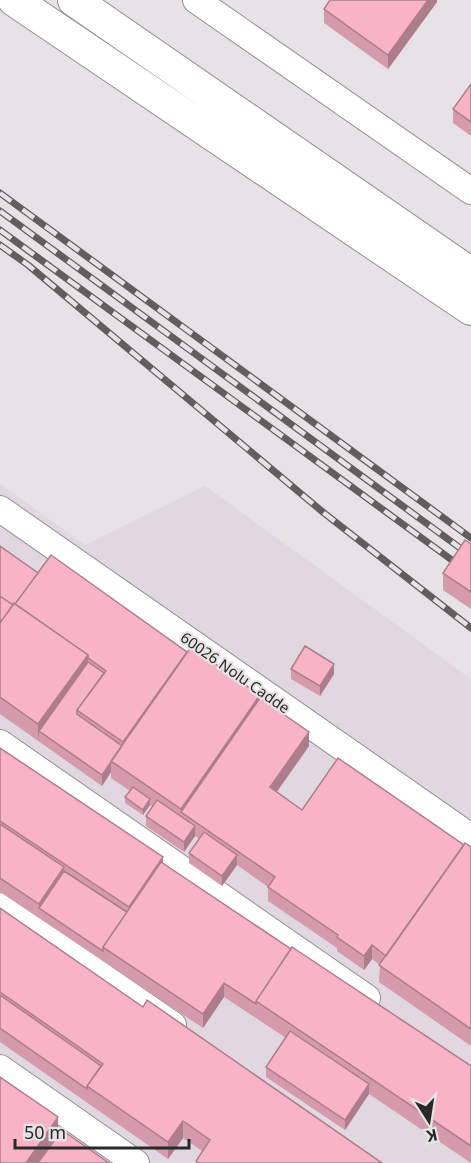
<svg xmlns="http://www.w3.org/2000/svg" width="471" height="1163" font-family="'Noto Sans',sans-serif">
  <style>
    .built { fill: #e1d7e0 }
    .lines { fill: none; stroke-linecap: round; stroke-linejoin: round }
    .minor-casing { stroke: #938f92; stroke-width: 28 }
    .tertiary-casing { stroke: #938f92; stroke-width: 34 }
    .minor { stroke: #fff; stroke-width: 26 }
    .tertiary { stroke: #fff; stroke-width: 32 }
    .rail-casing { stroke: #605e5f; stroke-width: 7 }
    .rail { stroke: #e6e2e5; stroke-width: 4.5; stroke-dasharray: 14; stroke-linecap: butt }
    .wall { fill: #d59aab }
    .shaded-wall { fill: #ae7d8b }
    .building { fill: #f8b3c7; stroke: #ae7d8b; stroke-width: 1.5 }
    .labels { text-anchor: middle; stroke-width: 4.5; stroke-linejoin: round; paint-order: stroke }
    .street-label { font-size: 15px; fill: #2a292a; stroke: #e6e2e5 }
  </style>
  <rect width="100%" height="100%" fill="#e6e2e5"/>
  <path class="built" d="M0,484L85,545L205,486L471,679V1163H0Z"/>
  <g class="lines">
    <g class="minor-casing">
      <path id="minor" d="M196,0L471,191
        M0,509L471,837
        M0,743L367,998
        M0,906L173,1025
        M0,1068L136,1163"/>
    </g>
    <g class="tertiary-casing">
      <path id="tertiary" d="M14,0L471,309
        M74,0L471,274"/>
    </g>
    <use href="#minor" class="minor"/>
    <use href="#tertiary" class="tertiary"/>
    <g class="rail-casing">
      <path id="rail" d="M0,193L471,538
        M0,211L471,556
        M0,230L471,574
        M0,245L28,265L324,513L471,628"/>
    </g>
    <use href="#rail" class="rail"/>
  </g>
  <path class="wall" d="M437,0V2L388,69L324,23V9Z
    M471,84V136L453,123V109Z
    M471,544V609L443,590V573Z
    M0,546L38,573L187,652L260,698L309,746L277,792L302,810L471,847V1046L379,982L380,965L372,959L364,970L337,951V948L268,901V887L237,865L222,886L189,863V853L200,839L195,836L184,852L146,826V816L152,806L150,805L143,815L125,803V797L130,791L111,778V772L102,786L0,714Z
    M291,669L334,674L320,696L291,679Z
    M0,748L163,863L291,949L471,1066V1163L369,1094L345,1130L266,1077V1067L286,1038L224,997L203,1028L0,892Z
    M0,908L143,1007L382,1163H196V1161L202,1151L183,1138L168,1159L0,1042Z"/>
  <path class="shaded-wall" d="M428,0H437V2L388,69V55Z
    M187,652L117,765L123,746V742Z
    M88,655V672L39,731L38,741V724Z
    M334,664V674L320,696V686Z
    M260,695V712L181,812V809Z
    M309,732V746L270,801V787Z
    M111,762V772L102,786V775Z
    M150,799V805L143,815V810Z
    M195,826V836L184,852V842Z
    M237,855V865L222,886V876Z
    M163,857V873L129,914V907Z
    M64,867V881L39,908V918V904Z
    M372,945V959L364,970V956Z
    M224,983V997L203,1028V1014Z
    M369,1084V1094L345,1130V1120Z
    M58,1117V1134L38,1163H26Z
    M183,1121V1138L168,1159V1142Z"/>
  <path class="building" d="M330,0H428L388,55L324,9Z
    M471,84V122L453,109Z
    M465,540L471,544V592L443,573Z
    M0,546L38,573L15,604L14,603L13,605L0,596Z
    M51,555L187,652L123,742L77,710L106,671L88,658V655L15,604Z
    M0,596L13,605L0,623Z
    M14,603L88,655L38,724L0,697V623Z
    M305,646L334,664L320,686L291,669Z
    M191,647L260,695L181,809L111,761Z
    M88,662L104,673L77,710V714L122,746L102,775L39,731Z
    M260,698L309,732L270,787L302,810L338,758L464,845L386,956L372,945L364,956L337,937L338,935L268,887L275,877L181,812Z
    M0,748L163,857L129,907L0,821Z
    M133,787L150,799L143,810L125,797Z
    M157,800L195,826L184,842L146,816Z
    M0,824L64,867L39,904L0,878Z
    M204,832L237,855L222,876L189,853Z
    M465,843L471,847V1029L379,965Z
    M161,862L291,949L256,1001V1004L224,983L203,1014L103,947Z
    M64,871L127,912L103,947V951L39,908Z
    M0,908L143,1007L147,1000L382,1163H199L196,1161L210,1140L183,1121L168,1142L87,1086L103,1064L0,992Z
    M292,947L471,1066V1146L256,1001Z
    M0,995L101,1066L87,1086V1089L0,1028Z
    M290,1031L369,1084L345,1120L266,1067Z
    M0,1077L58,1117L26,1163H0Z
    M62,1130L109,1163H38Z"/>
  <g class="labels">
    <g class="street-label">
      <text transform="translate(235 673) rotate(35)" y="5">60026 Nolu Cadde</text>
    </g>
  </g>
  <g transform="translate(429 1121) rotate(168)" stroke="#e6e2e5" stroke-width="4.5" paint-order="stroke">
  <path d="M0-4.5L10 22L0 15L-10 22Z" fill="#2a292a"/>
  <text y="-9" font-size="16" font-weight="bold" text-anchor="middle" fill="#2a292a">K</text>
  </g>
  <path d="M15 1139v9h174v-9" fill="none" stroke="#2a292a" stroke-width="3"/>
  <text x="24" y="1139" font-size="18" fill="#2a292a" stroke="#e6e2e5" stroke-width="4.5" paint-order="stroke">50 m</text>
</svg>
